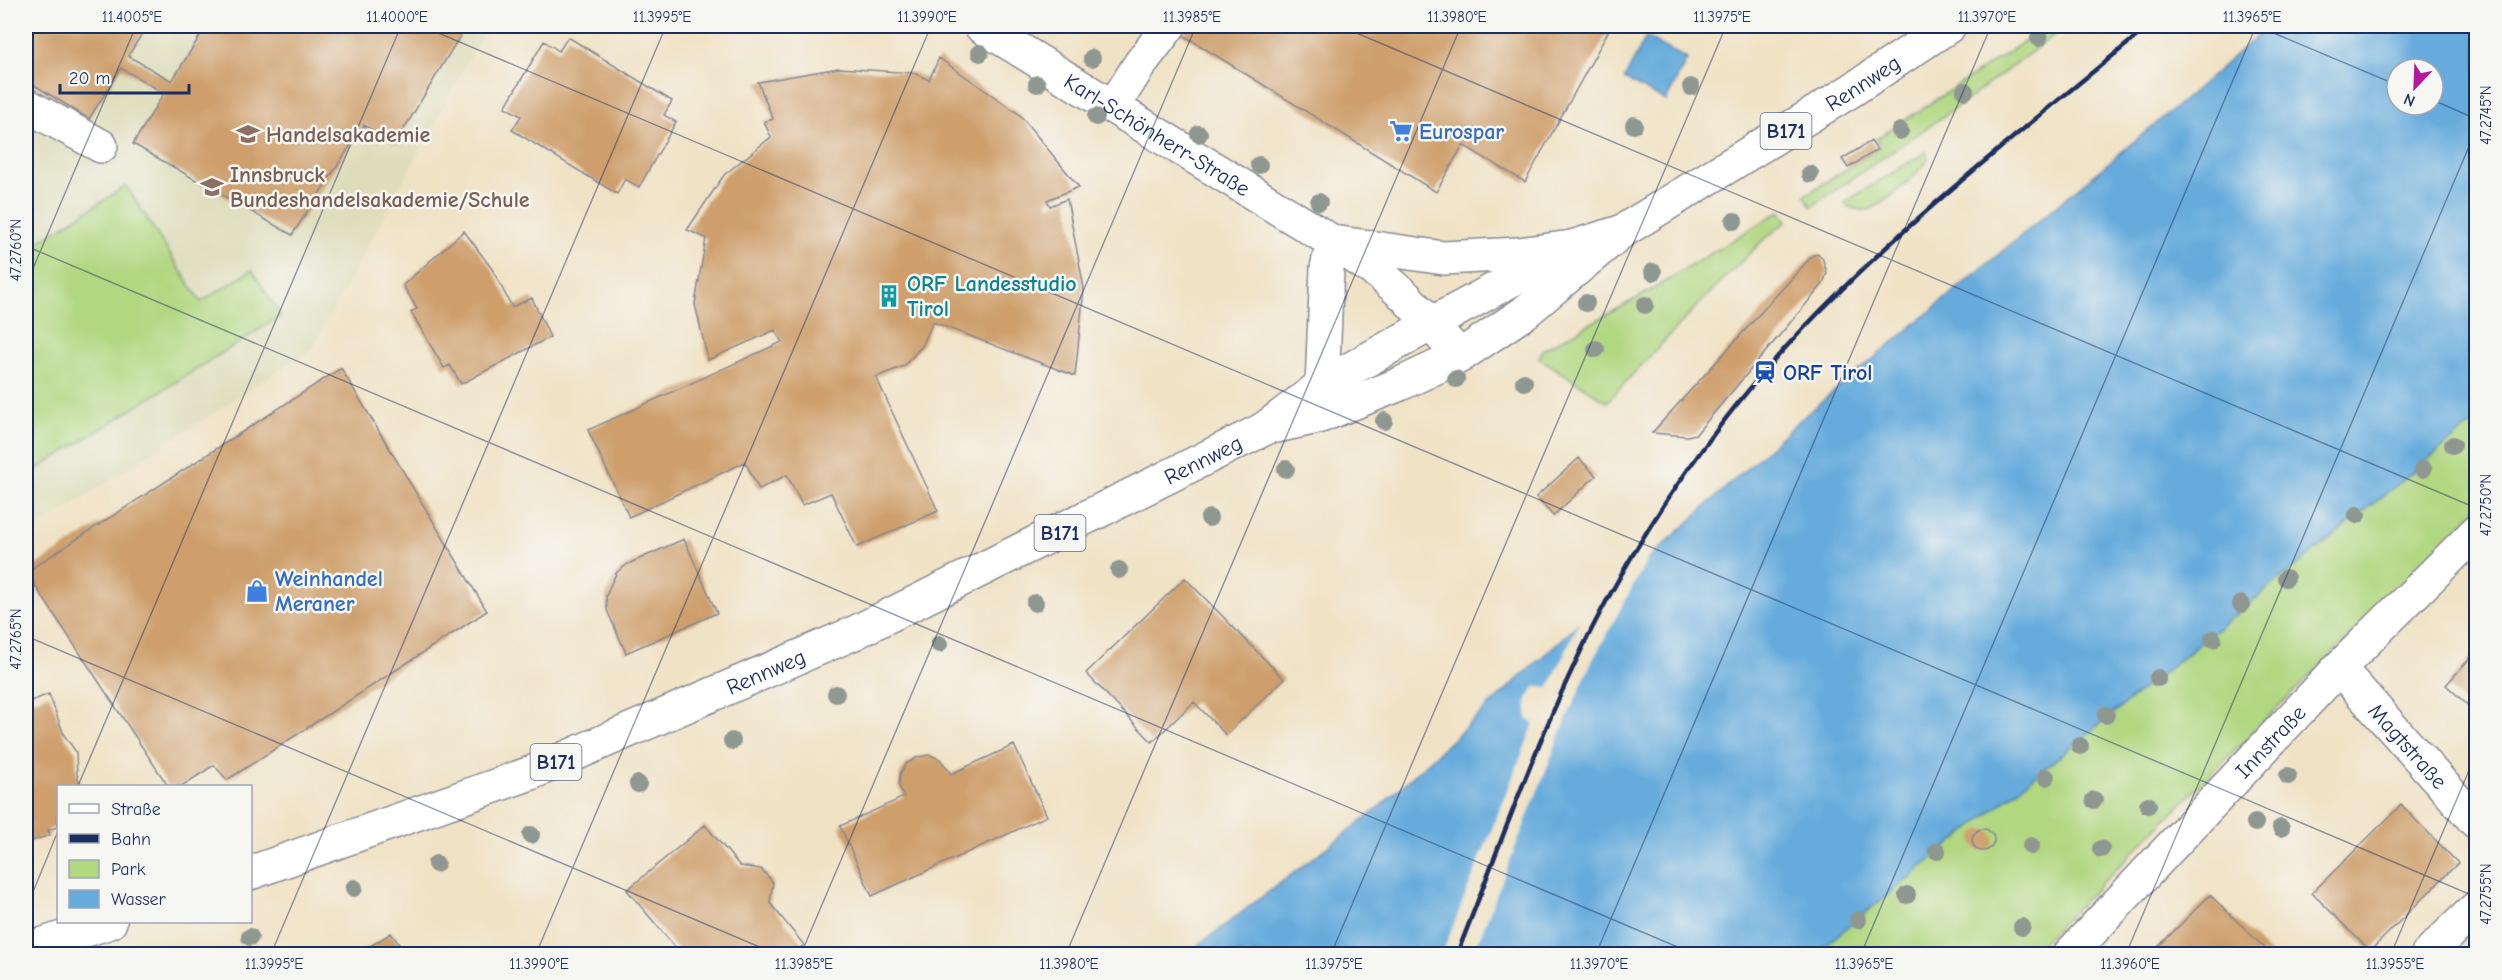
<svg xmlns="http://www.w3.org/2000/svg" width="2502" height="980" font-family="'Comic Neue',sans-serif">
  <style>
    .built { fill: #deddbb }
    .green { fill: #b1d780; stroke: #66836f; stroke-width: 1.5 }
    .water { fill: #66abdc; stroke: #406d9d; stroke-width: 1.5; fill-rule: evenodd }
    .pier { fill: #f0e2c5 }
    .building { fill: #ce9f6c }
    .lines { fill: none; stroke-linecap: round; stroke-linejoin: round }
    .minor-casing { stroke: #868892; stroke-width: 36 }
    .major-casing { stroke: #868892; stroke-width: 36 }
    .minor { stroke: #fff; stroke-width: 33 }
    .major { stroke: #fff; stroke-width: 33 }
    .rail { stroke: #1b2f5e; stroke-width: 4.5 }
    .tree { fill: #8f9791 }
    .ticks { fill: none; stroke: #1b2f5e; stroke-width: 1.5; stroke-opacity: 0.45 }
    .labels { text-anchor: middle; stroke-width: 5; stroke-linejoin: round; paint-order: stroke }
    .shield { fill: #f6f6f2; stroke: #5d6b8a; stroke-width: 1.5 }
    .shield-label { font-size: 21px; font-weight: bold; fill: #1b2f5e }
    .street-label { font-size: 22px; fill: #1b2f5e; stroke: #f6f6f2 }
    .shop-label { font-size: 22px; font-weight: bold; fill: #366cbe; stroke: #f6f6f2; text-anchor: start }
    .education-label { font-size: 22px; font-weight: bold; fill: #785e54; stroke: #f6f6f2; text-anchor: start }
    .culture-label { font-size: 22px; font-weight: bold; fill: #0d838f; stroke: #f6f6f2; text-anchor: start }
    .transit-label { font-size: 22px; font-weight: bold; fill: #164399; stroke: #f6f6f2; text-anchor: start }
    .neatline { fill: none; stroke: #1b2f5e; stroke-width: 2 }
    .ticks-label { font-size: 15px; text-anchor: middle; fill: #1b2f5e }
  </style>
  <rect width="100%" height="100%" fill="#f6f6f2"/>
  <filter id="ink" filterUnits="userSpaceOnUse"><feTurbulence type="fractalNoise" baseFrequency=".0167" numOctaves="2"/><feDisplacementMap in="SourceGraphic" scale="12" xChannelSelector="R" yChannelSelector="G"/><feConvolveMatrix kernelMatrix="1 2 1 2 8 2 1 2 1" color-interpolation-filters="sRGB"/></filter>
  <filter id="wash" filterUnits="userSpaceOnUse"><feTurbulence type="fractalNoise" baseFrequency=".008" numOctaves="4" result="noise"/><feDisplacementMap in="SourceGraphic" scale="24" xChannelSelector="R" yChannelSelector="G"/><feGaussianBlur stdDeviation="1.35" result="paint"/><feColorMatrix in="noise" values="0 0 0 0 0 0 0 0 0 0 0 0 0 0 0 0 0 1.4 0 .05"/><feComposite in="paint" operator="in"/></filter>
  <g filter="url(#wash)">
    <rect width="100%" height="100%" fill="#f0e2c5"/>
    <path class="built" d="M26,26H487L312,349L26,535Z"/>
    <path class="green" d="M2048,26H2066L1966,101L1811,207L1805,195L1880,148L1876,139Z
      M1926,152L1928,159C1922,171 1884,204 1871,209C1863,212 1856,209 1848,207L1845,202Z
      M126,186L201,302L252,270L281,316L26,476V250Z
      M1780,211L1787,221L1760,243L1697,306L1607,402L1539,358L1542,350L1643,295Z
      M2476,421V510L2031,954H1814Z"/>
    <path class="water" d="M2268,26H2476V421L1814,954H1187L1376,810L1796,423L2191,94ZM2397,69H2433V105H2397Z
      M1646,37L1687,59L1666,101L1624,79Z"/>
    <path class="pier" d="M1651,553L1591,663L1561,732L1473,954H1442L1534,724L1527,719V699L1535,687H1549L1582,616Z"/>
    <g id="blocks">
      <path class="building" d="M26,26H147L128,56L172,81L206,26H466L395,144L364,125L292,235L133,144L164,93L121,68L89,119L26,80Z
        M1188,26H1597L1608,32L1525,182L1463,145L1436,192L1183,35Z
        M568,37L672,101L664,115L676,122L639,187L625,179L617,194L512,130L521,116L505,107L544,41L559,51Z
        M939,58L1019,114L1079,187L1047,200L1050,206L1067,199L1084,288L1075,376L933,322L922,346L904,366L876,377L938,511L857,547L831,493L802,505L787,475L759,489L745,462L629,517L588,430L782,342L775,330L708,360L695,304L706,238L687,230L724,175L771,137L764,122L773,119L758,82L839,68L914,73L929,80Z
        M1871,141L1877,150L1848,168L1842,159Z
        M464,231L492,269L512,307L532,298L550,337L461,384L450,365L444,368L411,312L417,309L403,285Z
        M1817,254L1822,257L1827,273L1823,284L1696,434L1687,436L1652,433L1812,256Z
        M341,368L487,611L227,780L214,765L182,786H168L26,572Z
        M1579,458L1596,476L1553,516L1536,497Z
        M684,539L717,613L626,653L607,610L606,596L611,584L617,572L628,564Z
        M1185,578L1284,679L1226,735L1194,702L1152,742L1086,673Z
        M2471,657L2476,662V713L2446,685Z
        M49,694L64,735L76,752L77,775L81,786H58V827L48,830L50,835L26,843V703Z
        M1014,745L1047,816L872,896L840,826L904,797L899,786L900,774L906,764L918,757L930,755L940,759L951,774Z
        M2401,805L2458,863L2370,951L2312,893Z
        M705,825L740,866L761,869L773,882L770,903L804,945L792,954H681L627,890Z
        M1972 840a11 11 0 1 1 22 0a11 11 0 1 1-22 0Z
        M2210,895L2271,954H2151Z
        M391,933L406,954H358Z"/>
    </g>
  </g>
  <g filter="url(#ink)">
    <use href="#blocks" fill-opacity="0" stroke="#868892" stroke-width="1.5"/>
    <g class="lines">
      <g class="minor-casing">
        <g id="minor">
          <path id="s1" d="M981,26L1333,242L1381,275L1405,296L1460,356"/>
          <path d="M26,105L101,146"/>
          <path d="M1113,107L1140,64L1169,26"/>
          <path d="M1340,243L1444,258L1518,254L1572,247"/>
          <path d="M1322,385L1327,268L1333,242"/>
          <path id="s2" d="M2339,668L2476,822"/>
          <path id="s3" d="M2070,954L2339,668L2476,532"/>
          <path d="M2428,954L2476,908"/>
        </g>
      </g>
      <g class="major-casing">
        <g id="major">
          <path id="s4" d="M1277,426L1318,417L1400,384L1460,356L1524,313L1621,232L1852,90L1949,26"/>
          <path id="s5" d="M250,873L531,773L854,633L1264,429L1322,385L1431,324L1572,247L1621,232"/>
          <path d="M26,950L110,922"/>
        </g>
      </g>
      <use href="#minor" class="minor"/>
      <use href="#major" class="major"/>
      <path class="rail" d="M1457,954C1504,836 1546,712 1607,600C1660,503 1725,411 1801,331C1907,219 2030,124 2149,26"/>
    </g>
    <g class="tree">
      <circle cx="2039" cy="38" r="9"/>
      <circle cx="980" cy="53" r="9"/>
      <circle cx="1092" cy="58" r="9"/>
      <circle cx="1037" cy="84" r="9"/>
      <circle cx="1691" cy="87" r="9"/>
      <circle cx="1965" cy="91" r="9"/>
      <circle cx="1096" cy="117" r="9"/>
      <circle cx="1634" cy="125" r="9"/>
      <circle cx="1900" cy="131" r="9"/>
      <circle cx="1199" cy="134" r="9"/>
      <circle cx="1259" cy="165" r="9"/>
      <circle cx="1810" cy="174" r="9"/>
      <circle cx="1319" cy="202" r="9"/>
      <circle cx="1734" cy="221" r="9"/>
      <circle cx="1653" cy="272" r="9"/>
      <circle cx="1586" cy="303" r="9"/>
      <circle cx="1645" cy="305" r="9"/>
      <circle cx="1596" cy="349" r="9"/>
      <circle cx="1456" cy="379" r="9"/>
      <circle cx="1524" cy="382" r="9"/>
      <circle cx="1384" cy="421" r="9"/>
      <circle cx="2453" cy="445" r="9"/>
      <circle cx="1286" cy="469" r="9"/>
      <circle cx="2423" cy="469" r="9"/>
      <circle cx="2357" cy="515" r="9"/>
      <circle cx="1209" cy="518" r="9"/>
      <circle cx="1119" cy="570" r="9"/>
      <circle cx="2286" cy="578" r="9"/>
      <circle cx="1035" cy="603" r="9"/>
      <circle cx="2241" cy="604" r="9"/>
      <circle cx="2213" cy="639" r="9"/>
      <circle cx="939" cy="644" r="9"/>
      <circle cx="2158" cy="678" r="9"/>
      <circle cx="836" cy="694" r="9"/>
      <circle cx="2106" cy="715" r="9"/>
      <circle cx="732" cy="741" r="9"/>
      <circle cx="2080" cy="746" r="9"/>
      <circle cx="2288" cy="776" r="9"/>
      <circle cx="2046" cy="777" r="9"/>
      <circle cx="638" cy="784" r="9"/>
      <circle cx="2094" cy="800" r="9"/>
      <circle cx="2148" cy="805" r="9"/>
      <circle cx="2255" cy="823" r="9"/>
      <circle cx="2281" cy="828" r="9"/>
      <circle cx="531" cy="835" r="9"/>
      <circle cx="2031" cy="846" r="9"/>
      <circle cx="2101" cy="849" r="9"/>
      <circle cx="1937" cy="851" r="9"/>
      <circle cx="436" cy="864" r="9"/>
      <circle cx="354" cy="888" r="9"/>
      <circle cx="1907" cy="895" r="9"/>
      <circle cx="1858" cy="920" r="9"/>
      <circle cx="2022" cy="927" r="9"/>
      <circle cx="250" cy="937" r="9"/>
    </g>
  </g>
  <path class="ticks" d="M422,26L2476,897M1340,26L2476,508M2257,26L2397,85M2433,100L2476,119M26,246L1694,954M26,285L136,26M26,636L776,954M78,786L401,26M26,909L58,831M271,954L666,26M536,954L931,26M801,954L1196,26M1066,954L1461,26M1331,954L1726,26M1596,954L1991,26M1861,954L2256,26M2126,954L2476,130M2391,954L2476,754"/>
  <defs>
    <g id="supermarket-bare" transform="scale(1.8)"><path d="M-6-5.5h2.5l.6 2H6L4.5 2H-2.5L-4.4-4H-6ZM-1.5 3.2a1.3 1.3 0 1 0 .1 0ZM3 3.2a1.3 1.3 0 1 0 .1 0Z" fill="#3f7fe0" stroke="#f6f6f2" stroke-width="2.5" paint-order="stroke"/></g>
    <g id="school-bare" transform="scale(1.8)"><path d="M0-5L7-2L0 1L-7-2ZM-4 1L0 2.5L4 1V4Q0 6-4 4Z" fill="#8d6e63" stroke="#f6f6f2" stroke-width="2.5" paint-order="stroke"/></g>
    <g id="building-bare" transform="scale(1.8)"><path d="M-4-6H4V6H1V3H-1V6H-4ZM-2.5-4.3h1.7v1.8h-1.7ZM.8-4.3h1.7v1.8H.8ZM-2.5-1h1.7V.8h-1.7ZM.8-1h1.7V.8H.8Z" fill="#0f9aa8" stroke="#f6f6f2" stroke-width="2.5" paint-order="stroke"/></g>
    <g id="station-bare" transform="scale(1.8)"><path d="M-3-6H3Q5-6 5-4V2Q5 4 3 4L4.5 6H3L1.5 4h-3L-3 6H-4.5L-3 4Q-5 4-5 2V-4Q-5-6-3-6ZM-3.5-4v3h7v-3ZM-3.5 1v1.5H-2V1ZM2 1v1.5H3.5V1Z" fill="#1a4fb4" stroke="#f6f6f2" stroke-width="2.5" paint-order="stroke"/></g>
    <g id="shop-bare" transform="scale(1.8)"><path d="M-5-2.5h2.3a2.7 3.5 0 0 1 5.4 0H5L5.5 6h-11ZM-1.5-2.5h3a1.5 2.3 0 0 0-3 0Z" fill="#3f7fe0" stroke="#f6f6f2" stroke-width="2.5" paint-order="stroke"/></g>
  </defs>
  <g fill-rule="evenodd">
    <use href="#supermarket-bare" x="1401" y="131"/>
    <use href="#school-bare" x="248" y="134"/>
    <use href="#school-bare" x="212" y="187"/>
    <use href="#building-bare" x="889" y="296"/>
    <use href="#station-bare" x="1765" y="372"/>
    <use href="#shop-bare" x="257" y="591"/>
  </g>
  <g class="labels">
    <g class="shield">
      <rect x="1760.5" y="113" width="51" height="36" rx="4.5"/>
      <rect x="1034.5" y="515" width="51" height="36" rx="4.5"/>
      <rect x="530.5" y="744" width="51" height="36" rx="4.5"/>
    </g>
    <g class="shield-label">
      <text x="1786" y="138">B171</text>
      <text x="1060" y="540">B171</text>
      <text x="556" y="769">B171</text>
    </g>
    <g class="street-label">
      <text dy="8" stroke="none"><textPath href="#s4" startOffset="684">Rennweg</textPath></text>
      <text dy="8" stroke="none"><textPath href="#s1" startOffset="207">Karl-Schönherr-Straße</textPath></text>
      <text dy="8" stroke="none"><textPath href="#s5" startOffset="1040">Rennweg</textPath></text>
      <text dy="8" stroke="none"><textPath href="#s5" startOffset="554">Rennweg</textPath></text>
      <text dy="8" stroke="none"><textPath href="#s3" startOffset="292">Innstraße</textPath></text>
      <text dy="8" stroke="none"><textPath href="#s2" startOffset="104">Magtstraße</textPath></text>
    </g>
    <g class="shop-label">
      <text x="1419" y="139">Eurospar</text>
      <text x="275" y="586">Weinhandel<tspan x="275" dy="25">Meraner</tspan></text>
    </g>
    <g class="education-label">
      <text x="266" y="142">Handelsakademie</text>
      <text x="230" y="182">Innsbruck<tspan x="230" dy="25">Bundeshandelsakademie/Schule</tspan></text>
    </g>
    <g class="culture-label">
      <text x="907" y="291">ORF Landesstudio<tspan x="907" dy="25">Tirol</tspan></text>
    </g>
    <g class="transit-label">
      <text x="1783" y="380">ORF Tirol</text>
    </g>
  </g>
  <rect width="2502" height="980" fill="none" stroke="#f6f6f2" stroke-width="66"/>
  <rect x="57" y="785" width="195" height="138" fill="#f6f6f2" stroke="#9ea6b7" stroke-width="1.5"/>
  <rect x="69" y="804" width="30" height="9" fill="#ffffff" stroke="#9ea6b7" stroke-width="1.5"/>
  <text x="111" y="815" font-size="18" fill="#1b2f5e">Straße</text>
  <rect x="69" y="834" width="30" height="9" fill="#1b2f5e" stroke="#9ea6b7" stroke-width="1.5"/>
  <text x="111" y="845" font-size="18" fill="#1b2f5e">Bahn</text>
  <rect x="69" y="860" width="30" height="18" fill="#b1d780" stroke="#9ea6b7" stroke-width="1.5"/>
  <text x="111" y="875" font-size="18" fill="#1b2f5e">Park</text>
  <rect x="69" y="890" width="30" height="18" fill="#66abdc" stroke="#9ea6b7" stroke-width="1.5"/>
  <text x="111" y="905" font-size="18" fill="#1b2f5e">Wasser</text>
  <g transform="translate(2415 87) rotate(203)"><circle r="28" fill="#f6f6f2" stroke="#9ea6b7" stroke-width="1.5"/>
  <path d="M0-4.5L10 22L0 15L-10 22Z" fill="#b5179e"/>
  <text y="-9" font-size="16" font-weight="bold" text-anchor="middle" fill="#1b2f5e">N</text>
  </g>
  <path d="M60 84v9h129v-9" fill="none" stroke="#1b2f5e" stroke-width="3"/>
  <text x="69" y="84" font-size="18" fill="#1b2f5e" stroke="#f6f6f2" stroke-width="4.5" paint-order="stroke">20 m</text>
  <rect x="33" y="33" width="2436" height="914" class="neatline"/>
  <g class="ticks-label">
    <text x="132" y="22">11.4005°E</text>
    <text x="397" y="22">11.4000°E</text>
    <text x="662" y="22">11.3995°E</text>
    <text x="927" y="22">11.3990°E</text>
    <text x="1192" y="22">11.3985°E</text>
    <text x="1457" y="22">11.3980°E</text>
    <text x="1722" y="22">11.3975°E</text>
    <text x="1987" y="22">11.3970°E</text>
    <text x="2252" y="22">11.3965°E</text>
    <text transform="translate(2486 115) rotate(-90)" y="5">47.2745°N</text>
    <text transform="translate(16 250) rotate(-90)" y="5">47.2760°N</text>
    <text transform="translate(2486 505) rotate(-90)" y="5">47.2750°N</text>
    <text transform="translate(16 639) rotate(-90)" y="5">47.2765°N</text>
    <text transform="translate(2486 894) rotate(-90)" y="5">47.2755°N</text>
    <text x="274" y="969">11.3995°E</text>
    <text x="539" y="969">11.3990°E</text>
    <text x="804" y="969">11.3985°E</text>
    <text x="1069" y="969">11.3980°E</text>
    <text x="1334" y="969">11.3975°E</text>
    <text x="1599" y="969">11.3970°E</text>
    <text x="1864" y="969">11.3965°E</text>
    <text x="2130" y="969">11.3960°E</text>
    <text x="2395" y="969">11.3955°E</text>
  </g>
</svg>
